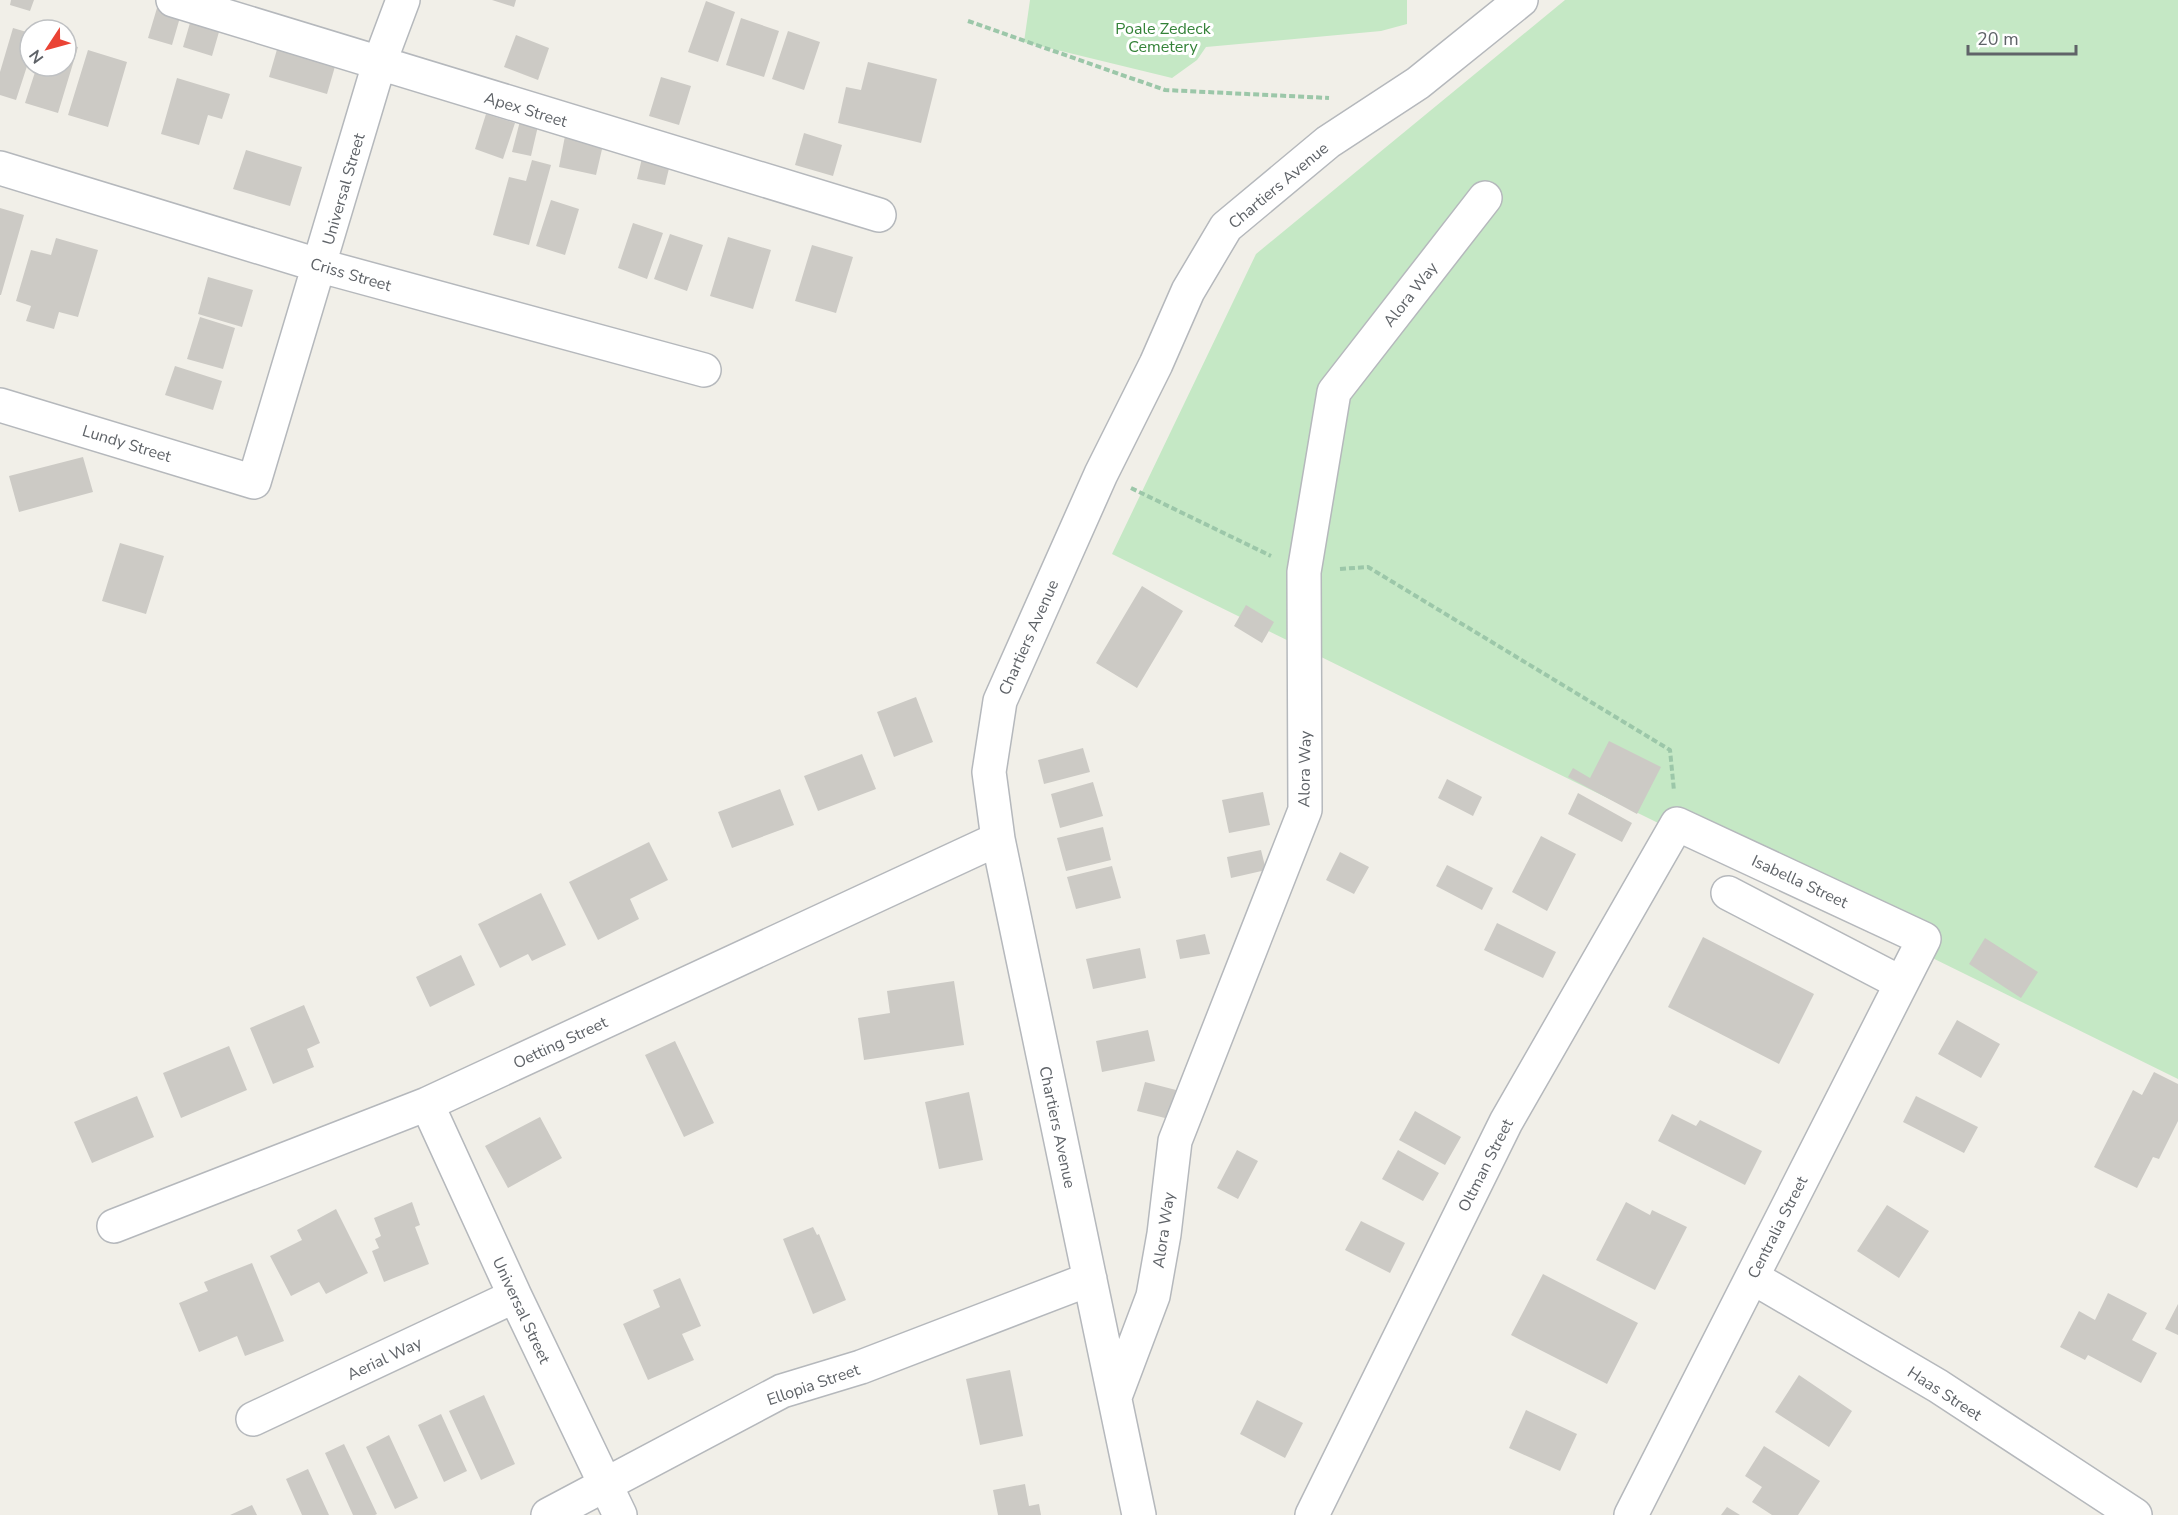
<svg xmlns="http://www.w3.org/2000/svg" width="2178" height="1515" font-family="'Nunito Sans',sans-serif">
  <style>
    .green { fill: #c5e8c5 }
    .building { fill: #cccac5 }
    .lines { fill: none; stroke-linecap: round; stroke-linejoin: round }
    .minor-casing { stroke: #b5b8bc; stroke-width: 36 }
    .path { stroke: #9cc7a9; stroke-width: 4; stroke-dasharray: 6 3; stroke-linecap: butt }
    .minor { stroke: #fff; stroke-width: 33 }
    .labels { text-anchor: middle; stroke-width: 6; stroke-linejoin: round; paint-order: stroke }
    .park-label { font-size: 16px; fill: #348238; stroke: #fff }
    .street-label { font-size: 16px; fill: #5f6368; stroke: #fff }
  </style>
  <rect width="100%" height="100%" fill="#f1efe8"/>
  <path class="green" d="M1030,0H1407V24L1381,31L1206,47L1197,60L1172,78L1024,42Z
    M1565,0H2178V1079L1112,554L1256,254Z"/>
  <path class="building" d="M11,0H34L30,11L10,5Z
    M492,0H516L514,7Z
    M706,1L735,12L718,62L688,52Z
    M157,8L181,14L172,45L148,38Z
    M192,16L221,25L212,56L183,47Z
    M741,18L779,31L764,77L726,65Z
    M13,28L30,33V57L16,100L0,95V72Z
    M788,31L820,42L804,90L772,79Z
    M516,35L549,48L538,80L504,67Z
    M66,44L78,47L58,113L25,103L37,66H66Z
    M278,46L336,63L327,94L269,77Z
    M88,50L127,62L108,127L68,115Z
    M868,62L937,79L921,143L838,123L846,87L861,90Z
    M661,77L691,86L679,125L649,116Z
    M177,78L230,94L222,119L208,115L199,145L161,134Z
    M486,114L515,123L503,159L475,149Z
    M520,121L538,126L531,156L512,152Z
    M804,133L842,145L833,176L795,165Z
    M565,136L603,145L596,175L559,167Z
    M246,150L302,167L290,206L233,189Z
    M644,150L672,156L665,185L637,179Z
    M532,160L551,165L529,245L493,235L509,177L526,181Z
    M551,200L579,209L565,255L536,246Z
    M0,208L24,215L1,295H0Z
    M633,223L663,233L647,279L618,268Z
    M670,234L703,245L687,291L654,279Z
    M728,237L771,250L753,309L710,296Z
    M56,238L98,250L78,317L59,312L54,329L26,321L31,306L16,301L31,250L51,255Z
    M812,245L853,257L836,313L795,301Z
    M208,277L253,290L242,327L198,314Z
    M200,317L235,328L223,369L187,359Z
    M175,366L222,381L213,410L165,395Z
    M83,457L93,492L19,512L9,476Z
    M120,543L164,556L146,614L102,601Z
    M1142,586L1183,611L1137,688L1096,663Z
    M1246,605L1274,622L1262,643L1234,626Z
    M916,697L933,742L894,757L877,712Z
    M1609,741L1661,767L1637,814L1568,777L1573,768L1590,778Z
    M1083,748L1090,772L1044,784L1038,760Z
    M862,754L876,789L818,811L804,776Z
    M1447,779L1482,797L1473,816L1438,798Z
    M1093,782L1103,816L1060,828L1051,794Z
    M780,789L794,825L732,848L718,812Z
    M1263,792L1270,825L1229,833L1222,800Z
    M1578,793L1632,823L1622,842L1568,814Z
    M1103,827L1111,860L1066,871L1057,838Z
    M1541,836L1576,854L1547,911L1512,892Z
    M649,842L668,880L630,899L639,919L598,940L569,882Z
    M1261,850L1266,870L1231,878L1227,857Z
    M1340,852L1369,867L1354,894L1326,880Z
    M1447,865L1493,888L1482,910L1436,886Z
    M1112,866L1121,898L1076,909L1067,877Z
    M541,893L566,945L532,961L528,954L500,968L478,924Z
    M1497,923L1556,952L1543,978L1484,950Z
    M1205,934L1210,954L1180,959L1176,940Z
    M1703,937L1814,994L1779,1064L1668,1007Z
    M1985,938L2038,972L2021,998L1969,964Z
    M1140,948L1146,978L1093,989L1086,959Z
    M461,955L475,985L430,1007L416,977Z
    M954,981L964,1045L864,1060L858,1018L890,1013L887,991Z
    M304,1005L320,1043L307,1049L314,1067L273,1084L250,1028Z
    M1957,1020L2000,1044L1981,1078L1938,1054Z
    M1148,1030L1155,1061L1102,1072L1096,1041Z
    M675,1041L714,1123L684,1137L645,1055Z
    M229,1046L247,1090L181,1118L163,1073Z
    M2154,1072L2178,1084V1121L2159,1159L2153,1157L2137,1188L2094,1167L2133,1090L2142,1095Z
    M1145,1082L1176,1090L1169,1119L1137,1111Z
    M969,1092L983,1160L939,1169L925,1102Z
    M137,1096L154,1137L92,1163L74,1122Z
    M1916,1096L1978,1127L1964,1153L1903,1122Z
    M1415,1111L1461,1137L1445,1165L1399,1140Z
    M1672,1114L1696,1126L1700,1120L1762,1151L1745,1185L1658,1141Z
    M540,1117L562,1158L508,1188L485,1146Z
    M1237,1150L1258,1161L1238,1199L1217,1188Z
    M1398,1150L1439,1173L1423,1201L1382,1179Z
    M412,1202L420,1225L415,1227L429,1264L384,1282L372,1251L379,1248L375,1239L381,1236L374,1218Z
    M1626,1202L1650,1215L1652,1210L1687,1227L1655,1290L1596,1260Z
    M1887,1205L1929,1231L1899,1278L1857,1251Z
    M336,1209L368,1273L326,1294L319,1282L291,1296L270,1256L302,1240L297,1230Z
    M1361,1221L1405,1243L1390,1273L1345,1250Z
    M813,1227L817,1235L819,1234L846,1300L813,1314L783,1239Z
    M252,1263L284,1341L245,1356L237,1336L199,1352L179,1303L208,1291L204,1282Z
    M1543,1274L1638,1323L1607,1384L1511,1335Z
    M680,1278L701,1326L682,1334L694,1360L648,1380L623,1324L660,1307L653,1290Z
    M2108,1293L2147,1313L2132,1340L2157,1353L2141,1383L2088,1355L2085,1360L2060,1347L2079,1311L2095,1320Z
    M2178,1304V1335L2165,1329Z
    M1010,1370L1023,1436L980,1445L966,1379Z
    M1799,1375L1852,1411L1829,1447L1775,1412Z
    M484,1395L515,1464L481,1480L449,1411Z
    M1257,1400L1303,1423L1285,1458L1240,1434Z
    M1526,1410L1577,1434L1560,1471L1509,1448Z
    M441,1414L467,1471L444,1482L418,1425Z
    M389,1435L418,1498L395,1509L366,1447Z
    M344,1444L377,1514L375,1515H353L325,1453Z
    M1764,1446L1820,1481L1798,1515H1772L1752,1502L1762,1487L1745,1476Z
    M308,1469L329,1515H302L286,1479Z
    M1025,1484L1029,1506L1039,1504L1041,1515H998L993,1490Z
    M252,1505L257,1515H230Z
    M1727,1507L1740,1515H1721Z"/>
  <g class="lines">
    <g class="minor-casing">
      <path id="minor" d="M173,0L879,215
        M0,168L321,266L704,370
        M0,405L254,482L379,64L403,0
        M1728,893L1901,983
        M427,1104L515,1296L620,1515
        M114,1226L427,1104L998,839
        M1752,1277L1938,1386L2135,1515
        M1115,1397L1153,1296L1164,1234L1175,1141L1305,810L1304,572L1334,392L1485,198
        M253,1419L515,1296
        M548,1515L782,1391L861,1367L1090,1279
        M1139,1515L998,839L989,772L1000,701L1101,474L1156,364L1188,291L1226,227L1328,142L1418,83L1521,0
        M1312,1515L1506,1122L1677,824L1924,939L1631,1515"/>
    </g>
    <path class="path" d="M968,21L1165,90L1329,98
      M1131,488L1271,556
      M1340,569L1368,567L1670,750L1674,791"/>
    <use href="#minor" class="minor"/>
  </g>
  <g class="labels">
    <g class="park-label">
      <text x="1163" y="34">Poale Zedeck<tspan x="1163" dy="18">Cemetery</tspan></text>
    </g>
    <g class="street-label">
      <text transform="translate(526 109) rotate(17)" y="6">Apex Street</text>
      <text transform="translate(1278 185) rotate(-40)" y="6">Chartiers Avenue</text>
      <text transform="translate(343 189) rotate(-74)" y="6">Universal Street</text>
      <text transform="translate(351 274) rotate(16)" y="6">Criss Street</text>
      <text transform="translate(1410 294) rotate(-52)" y="6">Alora Way</text>
      <text transform="translate(127 443) rotate(17)" y="6">Lundy Street</text>
      <text transform="translate(1028 637) rotate(-66)" y="6">Chartiers Avenue</text>
      <text transform="translate(1304 769) rotate(-89)" y="6">Alora Way</text>
      <text transform="translate(1800 881) rotate(25)" y="6">Isabella Street</text>
      <text transform="translate(560 1042) rotate(-25)" y="6">Oetting Street</text>
      <text transform="translate(1058 1127) rotate(78)" y="6">Chartiers Avenue</text>
      <text transform="translate(1485 1165) rotate(-63)" y="6">Oltman Street</text>
      <text transform="translate(1777 1227) rotate(-63)" y="6">Centralia Street</text>
      <text transform="translate(1163 1230) rotate(-82)" y="6">Alora Way</text>
      <text transform="translate(522 1310) rotate(65)" y="6">Universal Street</text>
      <text transform="translate(384 1358) rotate(-25)" y="6">Aerial Way</text>
      <text transform="translate(813 1384) rotate(-19)" y="6">Ellopia Street</text>
      <text transform="translate(1945 1393) rotate(33)" y="6">Haas Street</text>
    </g>
  </g>
  <g transform="translate(48 48) rotate(234)"><circle r="28" fill="#ffffff" stroke="#bfc1c3" stroke-width="1.5"/>
  <path d="M0-4.5L10 22L0 15L-10 22Z" fill="#ea4335"/>
  <text y="-9" font-size="16" font-weight="bold" text-anchor="middle" fill="#5f6368">N</text>
  </g>
  <path d="M1968 45v9h108v-9" fill="none" stroke="#5f6368" stroke-width="3"/>
  <text x="1977" y="45" font-size="18" fill="#5f6368" stroke="#ffffff" stroke-width="4.5" paint-order="stroke">20 m</text>
</svg>
